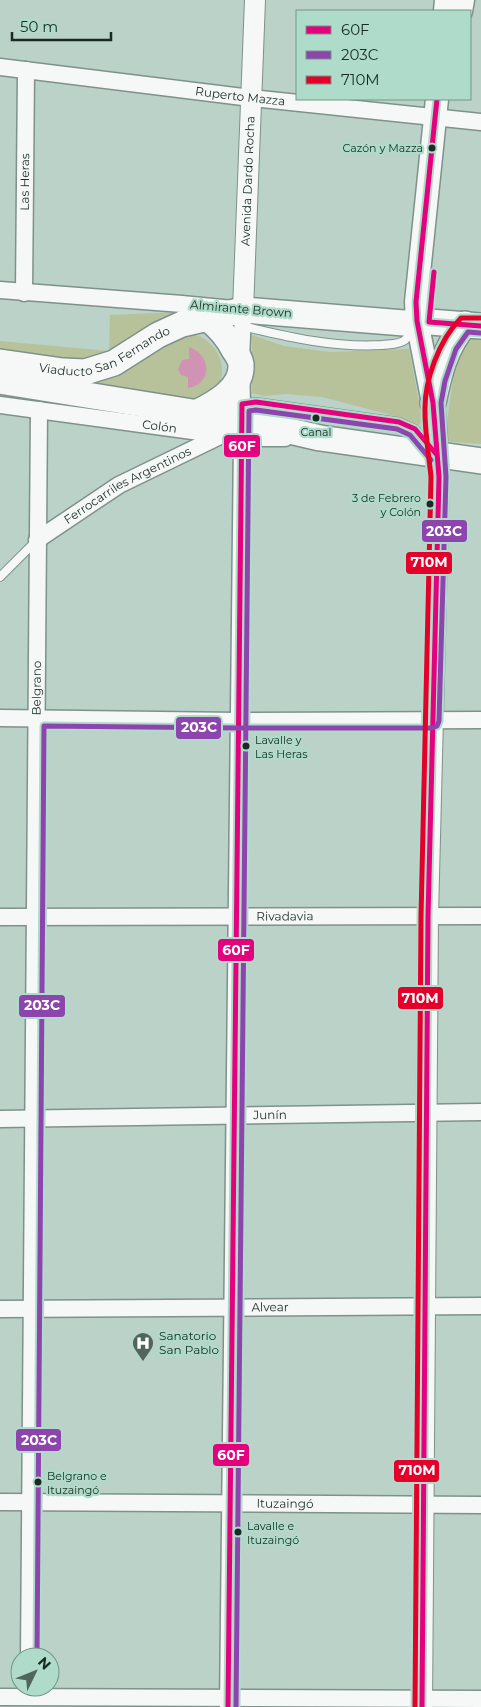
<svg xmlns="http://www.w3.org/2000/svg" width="481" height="1707" font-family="Montserrat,sans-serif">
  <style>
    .green { fill: #b7c29b }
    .water { fill: #d093b4 }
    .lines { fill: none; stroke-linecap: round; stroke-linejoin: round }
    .service-casing { stroke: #7f918a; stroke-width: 10 }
    .minor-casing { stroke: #7f918a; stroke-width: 19 }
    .tertiary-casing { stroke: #7f918a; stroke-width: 22 }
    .secondary-casing { stroke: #7f918a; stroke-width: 25 }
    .primary-casing { stroke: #7f918a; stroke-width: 28 }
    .service { stroke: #f5f8f7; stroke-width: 8 }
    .minor { stroke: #f5f8f7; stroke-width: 16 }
    .tertiary { stroke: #f5f8f7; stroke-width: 20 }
    .secondary { stroke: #f5f8f7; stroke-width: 22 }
    .primary { stroke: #f5f8f7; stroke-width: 25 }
    .bus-1-casing { stroke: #afdcca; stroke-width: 9 }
    .bus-2-casing { stroke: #afdcca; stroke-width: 9 }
    .bus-3-casing { stroke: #afdcca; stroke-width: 9 }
    .bus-1 { stroke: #e5007d; stroke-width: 5 }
    .bus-2 { stroke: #8e44ad; stroke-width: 5 }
    .bus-3 { stroke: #e4002b; stroke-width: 5 }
    .bus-dot { fill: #192b24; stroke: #afdcca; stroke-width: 2 }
    .labels { text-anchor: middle; stroke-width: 4.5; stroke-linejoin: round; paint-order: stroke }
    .bus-label { font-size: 11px; fill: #192b24; stroke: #afdcca; text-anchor: start }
    .street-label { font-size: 12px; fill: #192b24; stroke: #afdcca }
    .poi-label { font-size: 12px; fill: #192b24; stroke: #afdcca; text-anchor: start }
    .line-badge { stroke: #afdcca; stroke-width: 2 }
    .badge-label { font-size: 14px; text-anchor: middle; font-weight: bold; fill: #fff }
  </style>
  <rect width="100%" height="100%" fill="#bad2c8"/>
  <path class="green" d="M181,312L92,361L0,354V341L109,351L110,315Z
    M189,334C193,335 197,335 201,337C221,347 231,376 212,392C207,397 198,400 192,404L53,379L142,355Z
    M252,335L284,346L330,352L409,349L422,418L420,425L402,418L322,397L286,394L264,396L252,393Z
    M471,338L481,339V444L452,442L447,440L446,429L457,351L467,339Z"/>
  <path class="water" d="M189,347C212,355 213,384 188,388V377L181,375L178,369L182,360L189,359Z"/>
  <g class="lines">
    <g class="service-casing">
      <path id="service" d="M242,326C288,337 335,348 382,345C389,344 399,345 405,340C408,337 411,331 413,327
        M222,408L256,402L399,422L415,429L431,448
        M0,577L36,541"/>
    </g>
    <g class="minor-casing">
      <g id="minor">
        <path id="s1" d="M0,67L251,98L481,122"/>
        <path d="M0,290L182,304L243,310L241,362L242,404"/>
        <path id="s2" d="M24,293L26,70"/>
        <path id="s3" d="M0,405L222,435L242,438H285"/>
        <path id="s4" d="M37,540L119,485L222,435"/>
        <path d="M0,718L238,721L481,720"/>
        <path id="s5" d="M0,917L481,916"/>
        <path id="s6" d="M0,1119L481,1112"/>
        <path id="s7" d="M0,1309L481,1306"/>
        <path id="s8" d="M0,1502L481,1505"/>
        <path id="s9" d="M29,1657L39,410"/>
        <path d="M0,1697L481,1699"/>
        <path d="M228,1707L242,438"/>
      </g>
    </g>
    <g class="tertiary-casing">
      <g id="tertiary">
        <path id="s10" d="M243,310L255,0"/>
        <path d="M422,1707L428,917L439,477L437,455"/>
      </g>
    </g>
    <g class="secondary-casing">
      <path id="secondary" d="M445,11L446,0
        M461,11L463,0
        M437,455L433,403L417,321L416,302L437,99"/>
    </g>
    <g class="primary-casing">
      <g id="primary">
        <path id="s11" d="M0,362L63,371L85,372L114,363L158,335L182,324L243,310L404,323L417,321L481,326"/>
        <path d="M0,381L242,420L320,438L481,461"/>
        <path d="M433,403C439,374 445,347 465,324"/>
        <path d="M196,413C214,404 243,389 241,364C240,359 237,354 234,350C227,336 219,327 207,318"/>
      </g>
    </g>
    <use href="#service" class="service"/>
    <use href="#minor" class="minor"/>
    <use href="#tertiary" class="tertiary"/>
    <use href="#secondary" class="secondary"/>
    <use href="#primary" class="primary"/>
    <g class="bus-1-casing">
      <path id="bus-1" d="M434,272L429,322L481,326
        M228,1707L242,404L256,402L399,422L415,429L437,455
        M422,1707L428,917L439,477L433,403L417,321L416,302L437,99"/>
    </g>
    <g class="bus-2-casing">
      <path id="bus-2" d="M37,1657L44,726L238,728H432L437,726L439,721L446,477L441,403L445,381L456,349L468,332L480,333
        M236,1707L249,411L256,410L397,429L410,435L431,460"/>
    </g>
    <g class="bus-3-casing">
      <path id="bus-3" d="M415,1707L421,917L431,477C429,456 425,434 425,412C424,381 439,340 461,318H481"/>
    </g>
    <use href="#bus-1" class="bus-1"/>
    <use href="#bus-2" class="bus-2"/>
    <use href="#bus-3" class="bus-3"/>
  </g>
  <defs>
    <g id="hospital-pin" transform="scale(1.125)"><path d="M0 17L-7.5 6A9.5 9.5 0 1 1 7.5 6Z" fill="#51655d" stroke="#afdcca"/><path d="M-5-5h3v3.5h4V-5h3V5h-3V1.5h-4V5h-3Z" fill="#fff"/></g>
  </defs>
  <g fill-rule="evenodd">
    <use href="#hospital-pin" x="143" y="1343"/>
  </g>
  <g class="bus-dot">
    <circle cx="432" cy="148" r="4.5"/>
    <circle cx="316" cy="418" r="4.5"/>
    <circle cx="430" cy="504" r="4.5"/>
    <circle cx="246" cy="746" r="4.5"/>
    <circle cx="38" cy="1482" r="4.5"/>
    <circle cx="238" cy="1532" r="4.5"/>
  </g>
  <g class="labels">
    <g class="bus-label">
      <text x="423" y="152" text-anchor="end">Cazón y Mazza</text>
      <text x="316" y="436" text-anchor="middle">Canal</text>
      <text x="421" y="502" text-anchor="end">3 de Febrero<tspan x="421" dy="14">y Colón</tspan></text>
      <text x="255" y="744">Lavalle y<tspan x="255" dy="14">Las Heras</tspan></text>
      <text x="47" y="1480">Belgrano e<tspan x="47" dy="14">Ituzaingó</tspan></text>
      <text x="247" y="1530">Lavalle e<tspan x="247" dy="14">Ituzaingó</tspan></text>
    </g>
    <g class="street-label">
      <text dy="4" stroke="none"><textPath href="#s1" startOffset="242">Ruperto Mazza</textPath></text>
      <text dy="4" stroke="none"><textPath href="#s2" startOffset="111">Las Heras</textPath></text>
      <text dy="4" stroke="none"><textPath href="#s10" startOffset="129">Avenida Dardo Rocha</textPath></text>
      <text transform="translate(241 309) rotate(5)" y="4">Almirante Brown</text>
      <text dy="4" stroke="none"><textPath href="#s11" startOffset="110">Viaducto San Fernando</textPath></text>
      <text dy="4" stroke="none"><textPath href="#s3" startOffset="161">Colón</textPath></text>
      <text dy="4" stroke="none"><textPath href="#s4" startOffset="106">Ferrocarriles Argentinos</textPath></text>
      <text dy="4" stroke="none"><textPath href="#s9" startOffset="969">Belgrano</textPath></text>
      <text dy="4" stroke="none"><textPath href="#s5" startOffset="285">Rivadavia</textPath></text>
      <text dy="4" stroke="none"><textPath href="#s6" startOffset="270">Junín</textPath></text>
      <text dy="4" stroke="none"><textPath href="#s7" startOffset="270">Alvear</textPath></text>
      <text dy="4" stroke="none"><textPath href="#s8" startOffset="285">Ituzaingó</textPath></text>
    </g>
    <g class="poi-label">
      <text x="159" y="1340">Sanatorio<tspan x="159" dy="14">San Pablo</tspan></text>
    </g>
  </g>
  <g class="line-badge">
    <rect x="223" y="434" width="38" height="24" rx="5" fill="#e5007d"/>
    <rect x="421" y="519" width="47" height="24" rx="5" fill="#8e44ad"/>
    <rect x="405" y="551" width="48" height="24" rx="5" fill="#e4002b"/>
    <rect x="175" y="716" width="47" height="24" rx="5" fill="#8e44ad"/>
    <rect x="217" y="938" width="38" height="24" rx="5" fill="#e5007d"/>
    <rect x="397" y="986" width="47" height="24" rx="5" fill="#e4002b"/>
    <rect x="18" y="994" width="48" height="24" rx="5" fill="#8e44ad"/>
    <rect x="15" y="1428" width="47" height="24" rx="5" fill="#8e44ad"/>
    <rect x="212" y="1443" width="38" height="24" rx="5" fill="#e5007d"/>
    <rect x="393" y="1459" width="47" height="24" rx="5" fill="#e4002b"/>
  </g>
  <g class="badge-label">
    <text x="242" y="451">60F</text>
    <text x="444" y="536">203C</text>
    <text x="429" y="567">710M</text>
    <text x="199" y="732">203C</text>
    <text x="236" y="955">60F</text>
    <text x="420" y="1003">710M</text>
    <text x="42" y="1010">203C</text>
    <text x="39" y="1445">203C</text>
    <text x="231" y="1460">60F</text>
    <text x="417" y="1475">710M</text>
  </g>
  <rect x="296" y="10" width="175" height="90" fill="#afdcca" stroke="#739588"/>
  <rect x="306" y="26" width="25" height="8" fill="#e5007d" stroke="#739588"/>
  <text x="341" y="35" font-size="15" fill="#192b24">60F</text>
  <rect x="306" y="51" width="25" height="8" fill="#8e44ad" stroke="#739588"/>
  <text x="341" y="60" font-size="15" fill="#192b24">203C</text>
  <rect x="306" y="76" width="25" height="8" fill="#e4002b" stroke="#739588"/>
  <text x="341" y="85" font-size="15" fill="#192b24">710M</text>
  <g transform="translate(35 1672) rotate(47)"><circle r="24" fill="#afdcca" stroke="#739588"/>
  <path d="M0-4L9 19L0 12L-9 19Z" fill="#51655d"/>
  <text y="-8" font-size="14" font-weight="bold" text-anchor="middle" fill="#192b24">N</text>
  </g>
  <path d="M12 32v8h99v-8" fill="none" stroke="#192b24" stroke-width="2.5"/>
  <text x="20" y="32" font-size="15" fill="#192b24" stroke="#afdcca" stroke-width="4" paint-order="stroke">50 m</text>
</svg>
